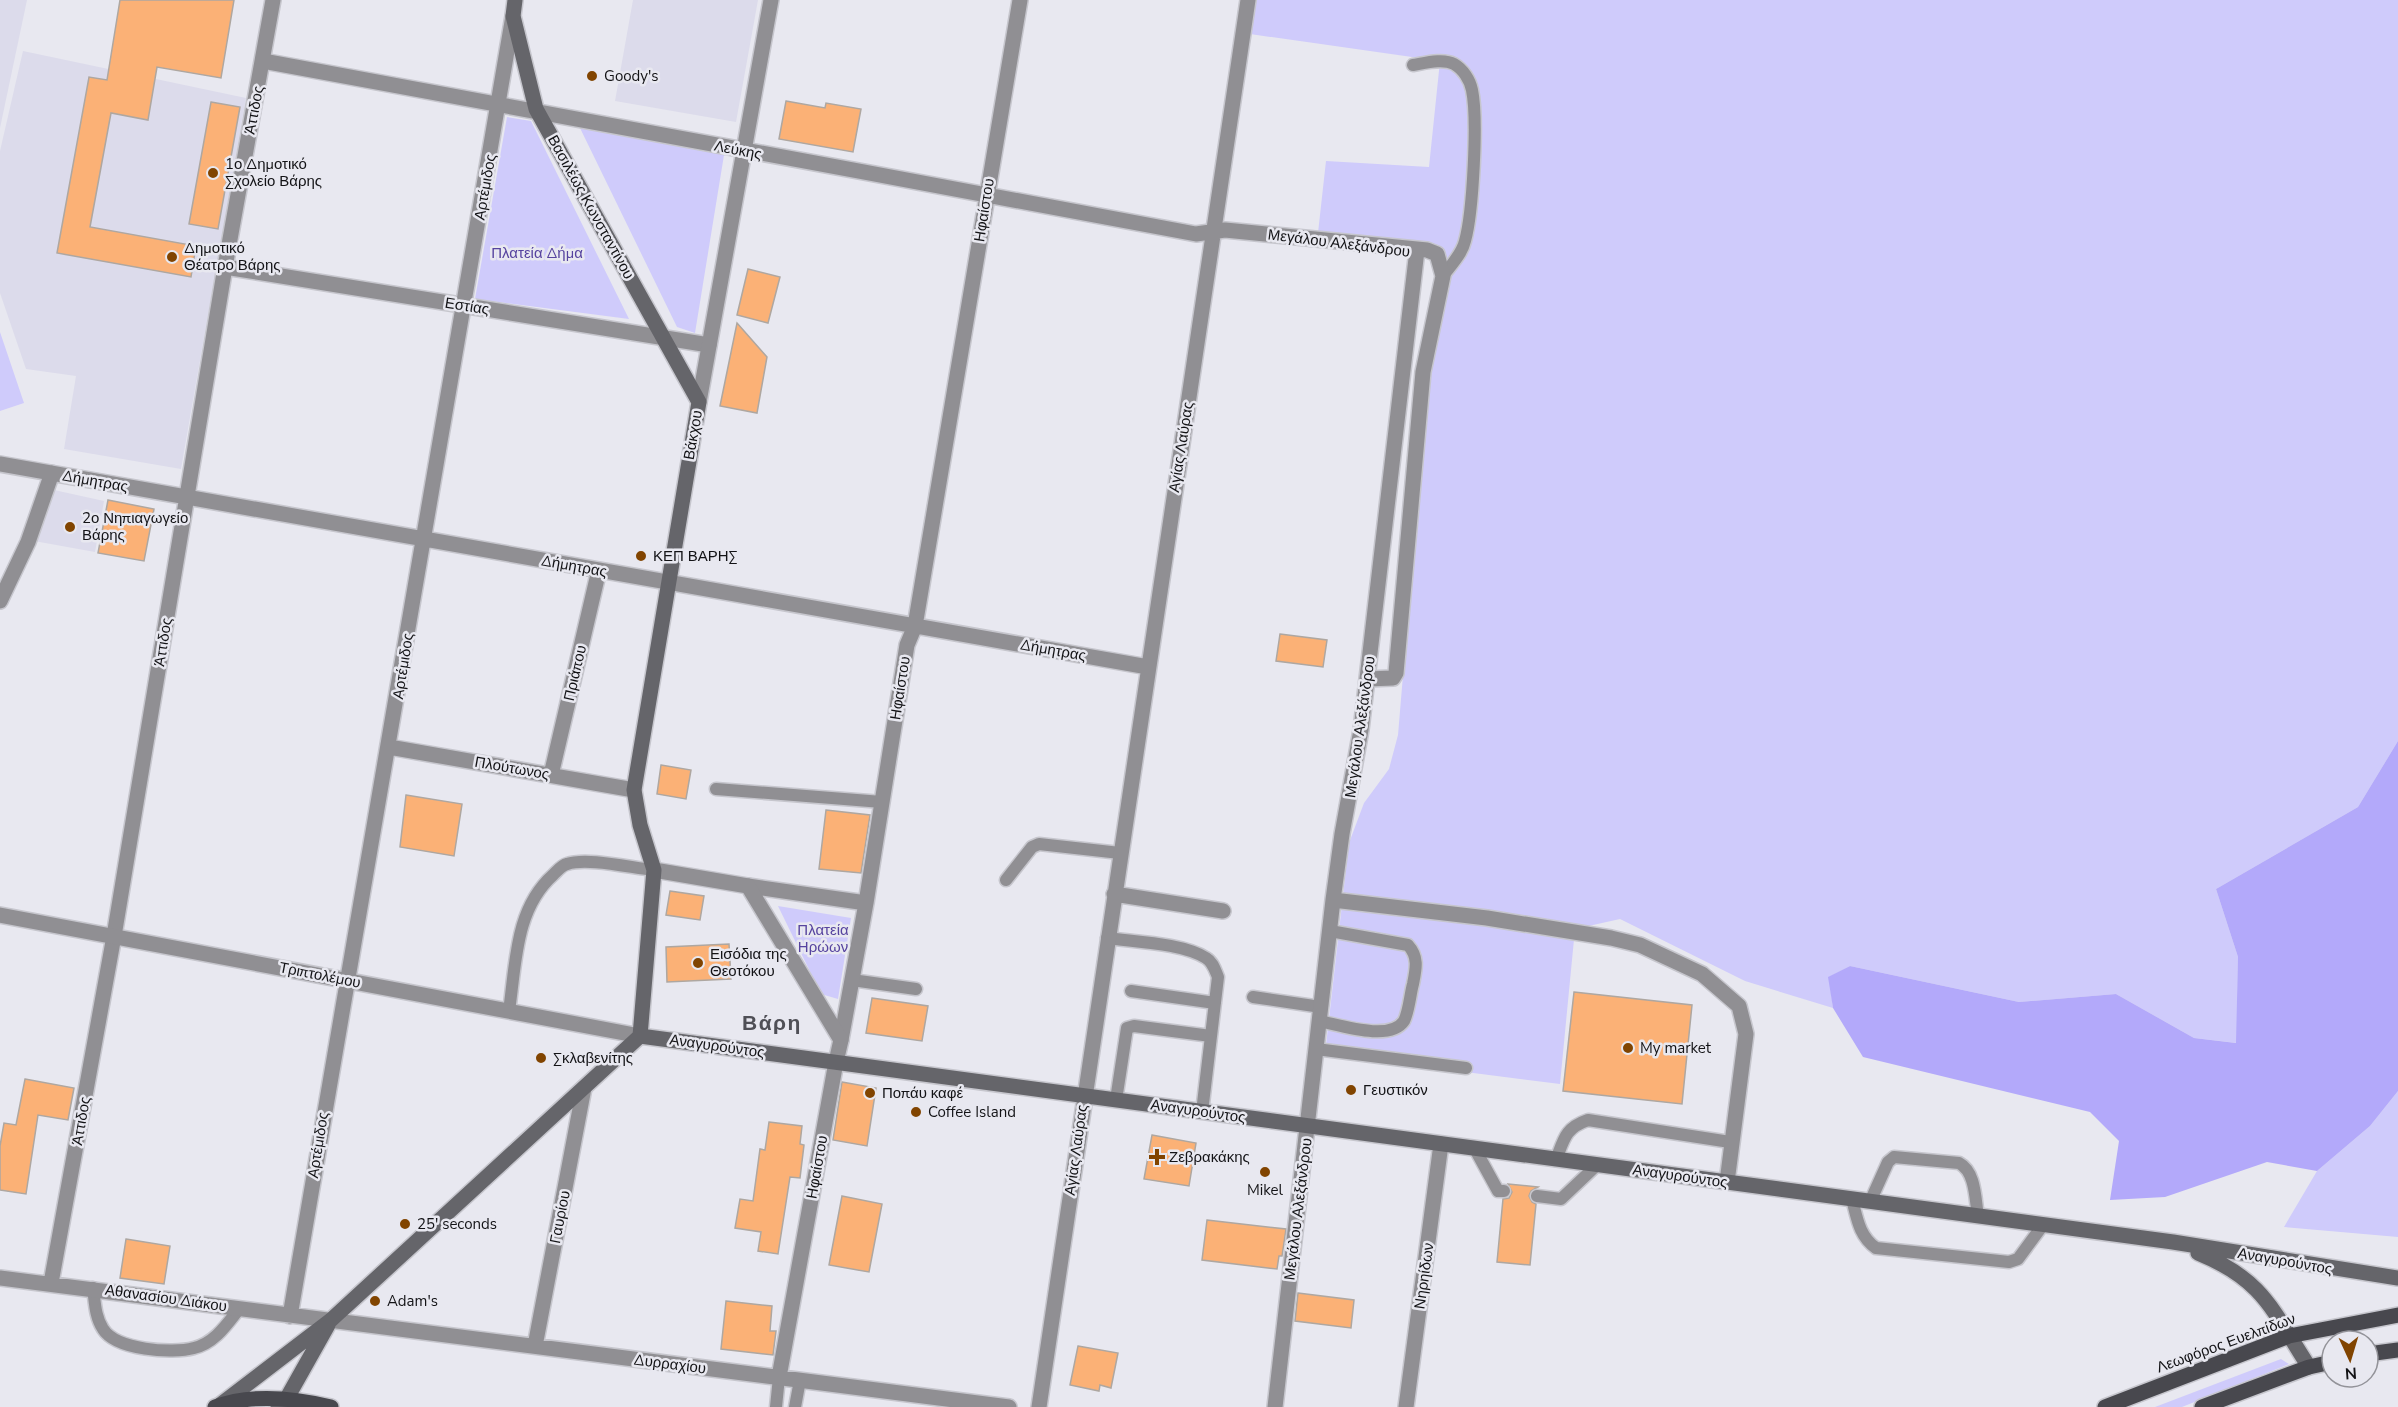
<svg xmlns="http://www.w3.org/2000/svg" width="2398" height="1407" font-family="'Nunito Sans',sans-serif">
  <style>
    .built { fill: #dcdbeb }
    .green { fill: #cfcbfb }
    .forest { fill: #b3a9fa }
    .building { fill: #fbb176; stroke: #aea7a1; stroke-width: 1.5 }
    .lines { fill: none; stroke-linecap: round; stroke-linejoin: round }
    .service-casing { stroke: #c6c6cd; stroke-width: 15 }
    .minor-casing { stroke: #c6c6cd; stroke-width: 18 }
    .tertiary-casing { stroke: #c6c6cd; stroke-width: 18 }
    .secondary-casing { stroke: #c6c6cd; stroke-width: 18 }
    .primary-casing { stroke: #c6c6cd; stroke-width: 18 }
    .service { stroke: #908f93; stroke-width: 12 }
    .minor { stroke: #908f93; stroke-width: 15 }
    .tertiary { stroke: #908f93; stroke-width: 15 }
    .secondary { stroke: #65656a; stroke-width: 15 }
    .primary { stroke: #48484e; stroke-width: 15 }
    .poi-dot { fill: #814400; stroke: #e8e8f0; stroke-width: 2 }
    .labels { text-anchor: middle; stroke-width: 5; stroke-linejoin: round; paint-order: stroke }
    .poi-label { font-size: 15px; fill: #131316; stroke: #e8e8f0; text-anchor: start }
    .street-label { font-size: 15px; fill: #131316; stroke: #e8e8f0 }
    .park-label { font-size: 15px; fill: #56439f; stroke: #e8e8f0 }
    .district-label { font-size: 21px; font-weight: bold; letter-spacing: 1.5px; fill: #4f4f56; stroke: #e8e8f0 }
  </style>
  <rect width="100%" height="100%" fill="#e8e8f0"/>
  <path class="built" d="M0,0H27L0,128Z
    M633,0H758L736,122L615,101Z
    M23,51L246,98L181,469L64,449L76,376L26,369L0,293V151Z
    M54,490L104,501L95,552L34,541Z"/>
  <path class="green" d="M1255,0H2398V741L2358,807L2216,889L2238,957L2237,1043L2194,1038L2116,994L2019,1002L1850,966L1829,977L1833,1008L1745,981L1620,919L1575,929L1560,1084L1325,1054L1349,843L1364,803L1389,769L1398,735L1429,363L1448,291L1450,267L1440,249L1318,233L1326,161L1429,167L1440,61L1250,34Z
    M507,117L531,121L629,319L475,299Z
    M580,128L724,155L695,333L677,327Z
    M0,332L24,403L0,411Z
    M778,906L851,918L838,999L821,994Z
    M2398,1091V1237L2284,1227L2317,1171L2370,1126Z
    M2281,1359L2289,1364L2182,1407H2155Z"/>
  <path class="forest" d="M2398,741V1091L2370,1126L2317,1171L2267,1162L2165,1197L2110,1200L2119,1141L2090,1112L1863,1057L1833,1008L1828,977L1850,966L2019,1002L2116,994L2194,1038L2236,1043L2238,957L2216,889L2358,807Z"/>
  <path class="building" d="M120,0H234L221,78L157,67L148,120L111,113L90,227L196,246L191,277L57,253L89,77L107,80Z
    M786,101L825,108L826,103L861,109L853,152L779,139Z
    M211,102L240,107L218,229L189,224Z
    M748,269L780,277L768,323L737,315Z
    M737,323L767,357L757,413L720,406Z
    M108,500L154,509L144,561L98,553Z
    M1280,634L1327,640L1323,667L1276,661Z
    M661,765L691,770L686,799L657,794Z
    M406,795L462,804L454,856L400,847Z
    M826,810L870,815L861,873L819,869Z
    M670,891L704,896L700,920L666,915Z
    M729,944L731,979L667,982L666,947Z
    M1574,992L1692,1005L1682,1104L1563,1091Z
    M872,998L928,1006L922,1041L866,1033Z
    M25,1079L74,1088L68,1120L38,1115L26,1194L0,1190V1146L4,1123L16,1125Z
    M842,1082L876,1088L867,1146L833,1140Z
    M769,1122L802,1126L800,1144L804,1145L800,1178L790,1177L778,1254L758,1251L761,1232L735,1228L740,1199L753,1201L760,1149L765,1150Z
    M1152,1135L1196,1143L1189,1186L1144,1179Z
    M1508,1184L1538,1187L1531,1191L1529,1196L1532,1202L1536,1204L1530,1265L1497,1262L1503,1199L1509,1198L1512,1192Z
    M842,1196L882,1204L869,1272L829,1265Z
    M1207,1220L1286,1229L1282,1256H1279L1277,1269L1202,1260Z
    M126,1239L170,1246L164,1284L120,1278Z
    M1298,1293L1354,1300L1351,1328L1295,1321Z
    M726,1301L772,1306L770,1331H776L773,1355L721,1349Z
    M1078,1346L1118,1353L1111,1388L1100,1385L1099,1391L1070,1385Z"/>
  <g class="lines">
    <g class="service-casing">
      <path id="service" d="M1413,65C1425,63 1443,58 1454,64C1463,69 1470,80 1472,90C1478,119 1473,212 1465,241C1462,254 1451,265 1443,276
        M716,789L882,802
        M1006,880L1032,847L1039,844L1120,853
        M1107,938C1135,942 1182,943 1206,958C1213,962 1215,970 1218,977L1202,1112
        M852,980L916,989
        M1131,991L1215,1003
        M1253,997L1321,1007
        M509,1011C516,963 515,909 553,875C557,871 562,865 567,864C587,857 632,868 654,870
        M1319,1021C1340,1025 1390,1042 1404,1021C1409,1011 1410,995 1413,984C1416,969 1419,957 1408,945L1330,931
        M1316,1049L1466,1068
        M1116,1100L1127,1028L1134,1026L1211,1036
        M1475,1149L1498,1191H1504
        M1556,1160C1564,1139 1565,1128 1588,1120L1730,1142
        M1537,1196L1561,1199L1597,1165
        M1852,1199C1857,1218 1859,1236 1876,1248L2009,1262L2018,1259L2043,1225
        M1870,1202L1888,1162L1894,1157L1959,1163C1976,1172 1975,1199 1978,1216
        M93,1288C95,1302 95,1317 103,1329C116,1350 172,1354 194,1348C215,1343 227,1324 239,1309
        M776,1407L779,1377
        M795,1407L800,1380"/>
    </g>
    <g class="minor-casing">
      <path id="minor" d="M263,61C575,118 885,176 1196,234L1225,230L1427,250L1437,254L1443,276L1423,372L1396,673L1393,678L1367,679
        M225,267L709,345
        M0,464L1148,667
        M0,601L28,542L52,473
        M389,747L634,790
        M551,775L599,570
        M748,886L866,903
        M1114,894L1223,911
        M1333,900L1487,918L1611,938L1640,945L1702,974L1739,1006L1746,1034L1727,1182
        M841,1040L866,903L907,645L915,626L1020,0
        M0,1278L1009,1407
        M51,1283L114,936L225,267L273,0
        M290,1316L513,16
        M535,1346L584,1088
        M779,1377L836,1062
        M1039,1407L1248,0
        M1275,1407L1333,900L1342,834L1361,730L1417,250
        M1406,1407L1441,1144"/>
    </g>
    <g class="tertiary-casing">
      <path id="tertiary" d="M699,402L771,0
        M654,870L748,886L841,1040L836,1062
        M0,915L640,1036"/>
    </g>
    <g class="secondary-casing">
      <path id="secondary" d="M515,0L513,16L536,109L699,402L634,790L640,825L654,870L640,1036
        M640,1036L2173,1242L2398,1278
        M2198,1253C2264,1280 2272,1310 2309,1367
        M220,1405L331,1320L640,1036
        M278,1407L287,1398L328,1325"/>
    </g>
    <g class="primary-casing">
      <path id="primary" d="M2368,1354L2398,1350
        M215,1407C252,1393 294,1398 331,1407
        M2105,1407L2289,1336L2398,1315
        M2202,1407L2309,1367L2332,1362"/>
    </g>
    <use href="#service" class="service"/>
    <use href="#minor" class="minor"/>
    <use href="#tertiary" class="tertiary"/>
    <use href="#secondary" class="secondary"/>
    <use href="#primary" class="primary"/>
  </g>
  <g class="poi-dot">
    <circle cx="592" cy="76" r="6"/>
    <circle cx="213" cy="173" r="6"/>
    <circle cx="172" cy="257" r="6"/>
    <circle cx="70" cy="527" r="6"/>
    <circle cx="641" cy="556" r="6"/>
    <circle cx="698" cy="963" r="6"/>
    <circle cx="1628" cy="1048" r="6"/>
    <circle cx="541" cy="1058" r="6"/>
    <circle cx="1351" cy="1090" r="6"/>
    <circle cx="870" cy="1093" r="6"/>
    <circle cx="916" cy="1112" r="6"/>
    <path d="M1154 1148h6v6h6v6h-6v6h-6v-6h-6v-6h6z"/>
    <circle cx="1265" cy="1172" r="6"/>
    <circle cx="405" cy="1224" r="6"/>
    <circle cx="375" cy="1301" r="6"/>
  </g>
  <g class="labels">
    <g class="poi-label">
      <text x="604" y="81">Goody's</text>
      <text x="225" y="169">1ο Δημοτικό<tspan x="225" dy="17">Σχολείο Βάρης</tspan></text>
      <text x="184" y="253">Δημοτικό<tspan x="184" dy="17">Θέατρο Βάρης</tspan></text>
      <text x="82" y="523">2ο Νηπιαγωγείο<tspan x="82" dy="17">Βάρης</tspan></text>
      <text x="653" y="561">ΚΕΠ ΒΑΡΗΣ</text>
      <text x="710" y="959">Εισόδια της<tspan x="710" dy="17">Θεοτόκου</tspan></text>
      <text x="1640" y="1053">My market</text>
      <text x="553" y="1063">Σκλαβενίτης</text>
      <text x="1363" y="1095">Γευστικόν</text>
      <text x="882" y="1098">Ποπάυ καφέ</text>
      <text x="928" y="1117">Coffee Island</text>
      <text x="1169" y="1162">Ζεβρακάκης</text>
      <text x="1265" y="1195" text-anchor="middle">Mikel</text>
      <text x="417" y="1229">25' seconds</text>
      <text x="387" y="1306">Adam's</text>
    </g>
    <g class="street-label">
      <text transform="translate(254 110) rotate(-79)" y="5">Άττιδος</text>
      <text transform="translate(738 150) rotate(11)" y="5">Λεύκης</text>
      <text transform="translate(485 187) rotate(-80)" y="5">Αρτέμιδος</text>
      <text transform="translate(591 207) rotate(61)" y="5">Βασιλέως Κωνσταντίνου</text>
      <text transform="translate(984 210) rotate(-81)" y="5">Ηφαίστου</text>
      <text transform="translate(1339 243) rotate(7)" y="5">Μεγάλου Αλεξάνδρου</text>
      <text transform="translate(467 306) rotate(9)" y="5">Εστίας</text>
      <text transform="translate(693 435) rotate(-80)" y="5">Βάκχου</text>
      <text transform="translate(1181 447) rotate(-81)" y="5">Αγίας Λαύρας</text>
      <text transform="translate(95 481) rotate(10)" y="5">Δήμητρας</text>
      <text transform="translate(574 566) rotate(10)" y="5">Δήμητρας</text>
      <text transform="translate(163 642) rotate(-81)" y="5">Άττιδος</text>
      <text transform="translate(1053 650) rotate(10)" y="5">Δήμητρας</text>
      <text transform="translate(403 666) rotate(-81)" y="5">Αρτέμιδος</text>
      <text transform="translate(575 673) rotate(-77)" y="5">Πριάπου</text>
      <text transform="translate(900 688) rotate(-81)" y="5">Ηφαίστου</text>
      <text transform="translate(1360 727) rotate(-82)" y="5">Μεγάλου Αλεξάνδρου</text>
      <text transform="translate(512 768) rotate(10)" y="5">Πλούτωνος</text>
      <text transform="translate(320 975) rotate(11)" y="5">Τριπτολέμου</text>
      <text transform="translate(717 1046) rotate(8)" y="5">Αναγυρούντος</text>
      <text transform="translate(1198 1111) rotate(8)" y="5">Αναγυρούντος</text>
      <text transform="translate(81 1121) rotate(-80)" y="5">Άττιδος</text>
      <text transform="translate(318 1145) rotate(-81)" y="5">Αρτέμιδος</text>
      <text transform="translate(1076 1150) rotate(-82)" y="5">Αγίας Λαύρας</text>
      <text transform="translate(817 1167) rotate(-80)" y="5">Ηφαίστου</text>
      <text transform="translate(1680 1176) rotate(8)" y="5">Αναγυρούντος</text>
      <text transform="translate(1298 1209) rotate(-83)" y="5">Μεγάλου Αλεξάνδρου</text>
      <text transform="translate(560 1217) rotate(-79)" y="5">Γαυρίου</text>
      <text transform="translate(2285 1261) rotate(10)" y="5">Αναγυρούντος</text>
      <text transform="translate(1424 1276) rotate(-82)" y="5">Νηρηίδων</text>
      <text transform="translate(166 1298) rotate(8)" y="5">Αθανασίου Διάκου</text>
      <text transform="translate(2226 1343) rotate(-20)" y="5">Λεωφόρος Ευελπίδων</text>
      <text transform="translate(670 1364) rotate(7)" y="5">Δυρραχίου</text>
    </g>
    <g class="park-label">
      <text x="537" y="258">Πλατεία Δήμα</text>
      <text x="823" y="935">Πλατεία<tspan x="823" dy="17">Ηρώων</tspan></text>
    </g>
    <g class="district-label">
      <text x="772" y="1030">Βάρη</text>
    </g>
  </g>
  <g transform="translate(2350 1359) rotate(176)"><circle r="28" fill="#e8e8f0" stroke="#939399" stroke-width="1.5"/>
  <path d="M0-4.5L10 22L0 15L-10 22Z" fill="#814400"/>
  <text y="-9" font-size="16" font-weight="bold" text-anchor="middle" fill="#131316">N</text>
  </g>
</svg>
